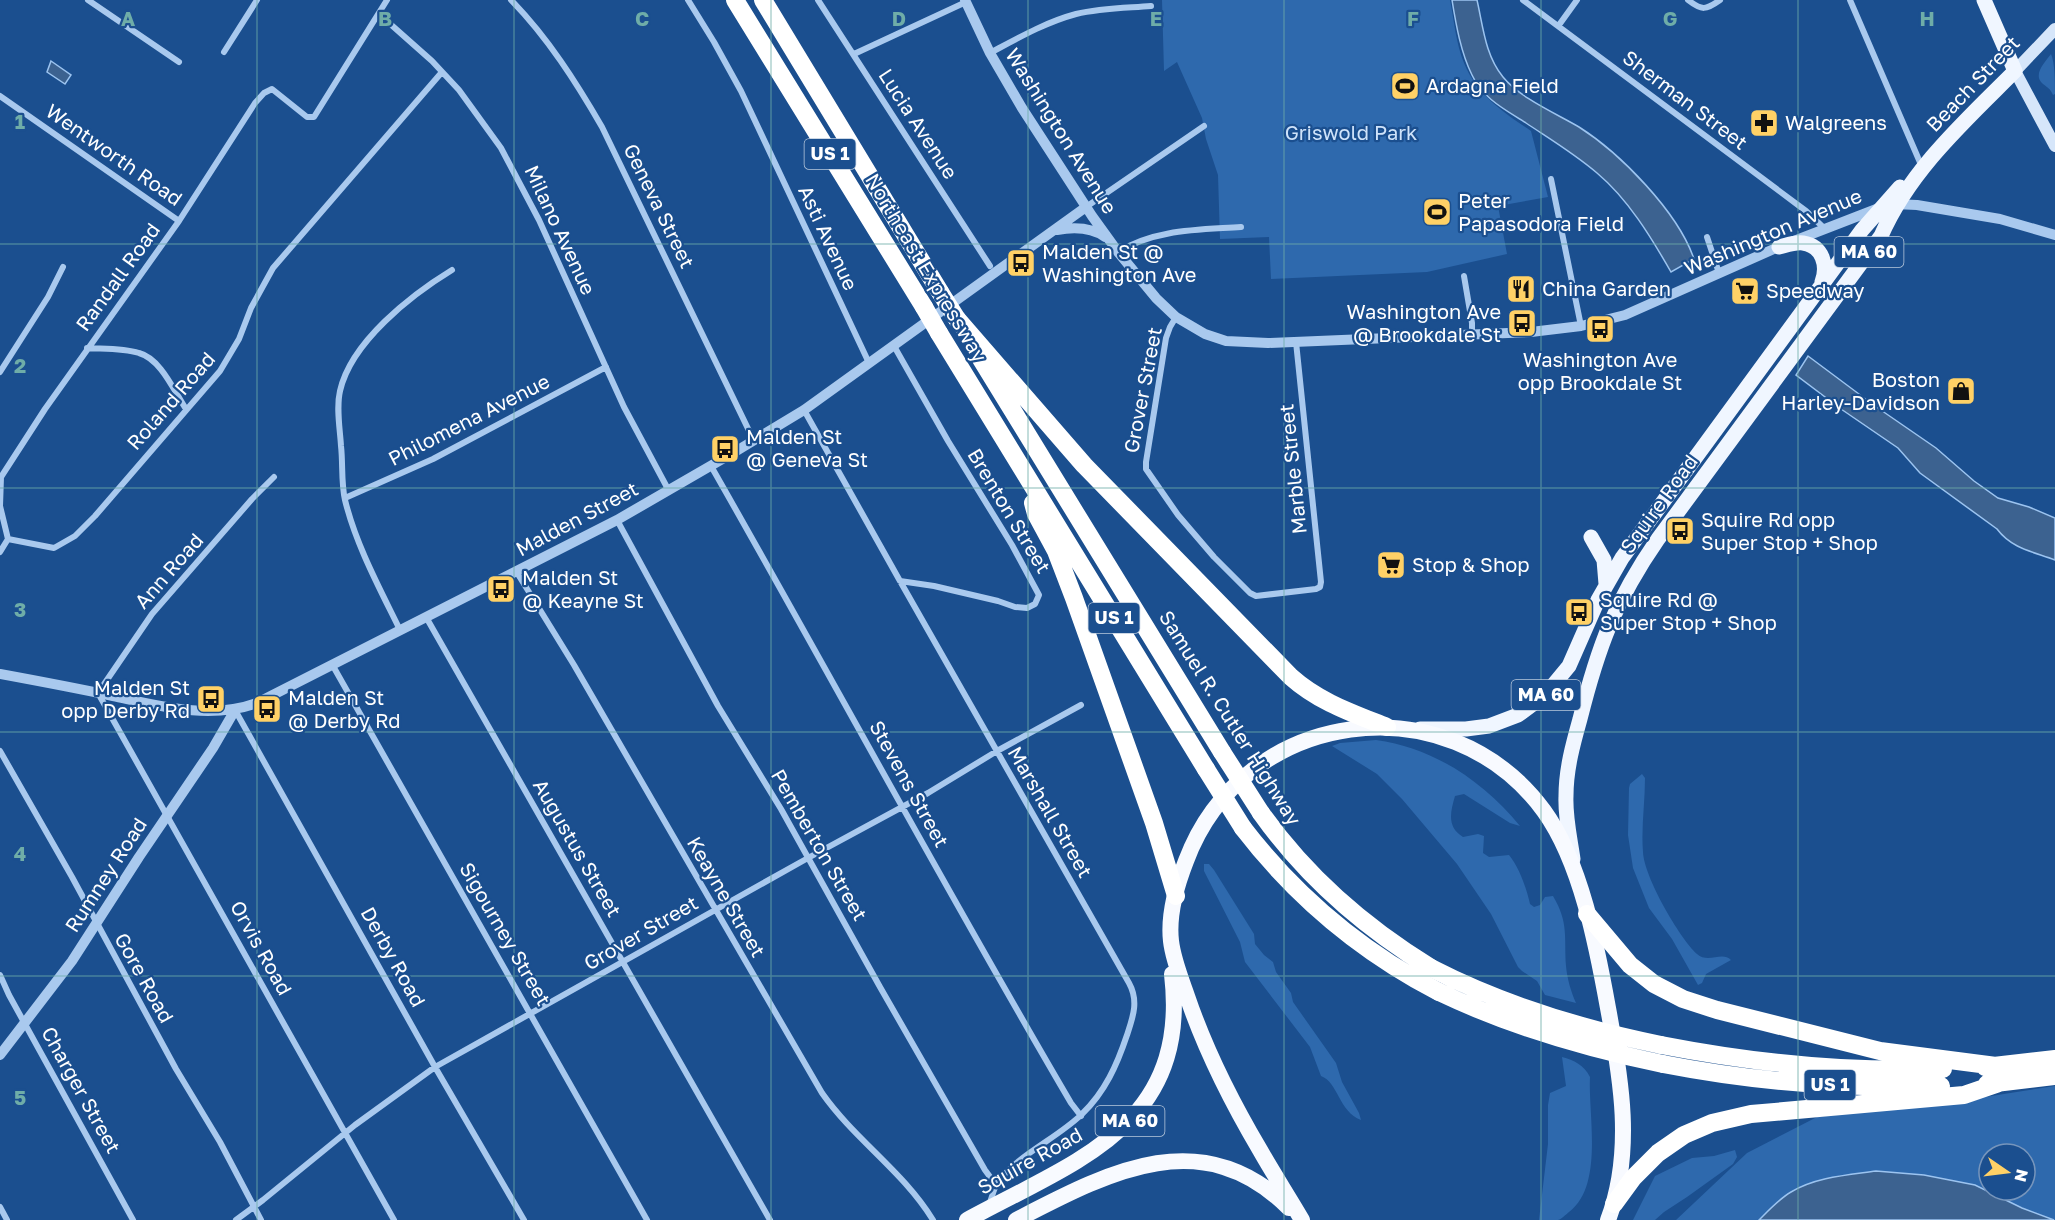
<svg xmlns="http://www.w3.org/2000/svg" width="2055" height="1220" font-family="'Golos Text',sans-serif">
  <style>
    .green { fill: #2e69ad; fill-rule: evenodd }
    .water { fill: #3c6290; stroke: #9cc4f0; stroke-width: 1.5 }
    .lines { fill: none; stroke-linecap: round; stroke-linejoin: round }
    .stream { stroke: #9cc4f0; stroke-width: 3 }
    .minor { stroke: #a9c9ee; stroke-width: 6 }
    .tertiary { stroke: #a9c9ee; stroke-width: 10 }
    .secondary { stroke: #d6e6fa; stroke-width: 12 }
    .primary { stroke: #f0f6ff; stroke-width: 15 }
    .trunk { stroke: #f8faff; stroke-width: 16 }
    .motorway { stroke: #fff; stroke-width: 18 }
    .motorway-bridge { stroke: #fff; stroke-width: 18 }
    .grid { fill: none; stroke: #6fada8; stroke-width: 1.5; stroke-opacity: 0.55 }
    .labels { text-anchor: middle; stroke-width: 4.5; stroke-linejoin: round; paint-order: stroke }
    .shield { fill: #1b4f8f; stroke: #bbcadd; stroke-width: 1.5 }
    .shield-label { font-size: 18px; font-weight: bold; fill: #fff }
    .street-label { font-size: 20px; fill: #fff; stroke: #1b4f8f }
    .poi-label { font-size: 20px; fill: #fff; stroke: #1b4f8f; text-anchor: start }
    .park-label { font-size: 20px; fill: #cfe3fa; stroke: #1b4f8f }
    .grid-label { font-size: 20px; text-anchor: middle; font-weight: bold; fill: #6fada8; stroke: #1b4f8f; stroke-width: 4.5; stroke-linejoin: round; paint-order: stroke }
  </style>
  <rect width="100%" height="100%" fill="#1b4f8f"/>
  <path class="green" d="M1162,0H1450C1454,20 1456,44 1464,63C1477,95 1503,112 1531,131L1548,197L1498,206L1507,254L1427,272L1271,279L1269,237L1220,239L1218,175L1206,139L1202,118L1177,62L1164,71Z
    M2051,54C2055,63 2055,82 2055,94L2053,95C2050,88 2048,88 2043,84C2032,75 2045,62 2051,54Z
    M1376,740C1434,748 1483,781 1520,826L1510,823L1464,794L1455,796C1450,813 1447,827 1463,837L1478,834L1484,836L1483,853L1489,857L1509,855C1520,869 1526,887 1530,904L1534,907L1540,905L1545,897L1553,896C1569,923 1564,937 1566,966C1567,978 1571,992 1576,1003L1545,995L1537,981L1522,971L1518,967L1491,914L1457,864L1402,799L1377,774L1332,746L1340,743Z
    M1642,774L1645,778C1645,803 1641,828 1643,852C1644,877 1679,937 1697,954C1708,964 1722,951 1731,960L1706,974L1702,983L1698,985L1672,939L1649,908L1633,868L1628,835L1629,788L1630,784Z
    M1204,864H1209L1214,870L1254,934L1255,944L1264,955L1273,962L1276,972L1291,993L1293,1002L1336,1063L1342,1082L1359,1113L1361,1120C1339,1112 1338,1082 1321,1076L1310,1047L1245,962L1240,942L1204,871Z
    M1562,1057C1574,1060 1584,1065 1590,1077C1588,1115 1604,1186 1569,1212C1565,1215 1562,1219 1558,1220C1552,1220 1544,1220 1539,1220L1548,1144V1105L1550,1093L1566,1086Z
    M2055,1086V1220H1676L1747,1153L1817,1117L1947,1103ZM1989,1154H2025V1190H1989Z
    M1735,1150L1737,1157L1733,1164L1687,1197L1664,1212L1655,1220H1633L1655,1176L1692,1158L1714,1156Z"/>
  <path class="water" d="M1452,0H1477C1483,26 1485,55 1503,77C1520,98 1555,113 1579,127C1620,153 1678,212 1694,259L1671,272C1651,237 1628,199 1597,173C1575,154 1550,139 1526,123C1506,110 1483,99 1472,75C1461,53 1456,25 1452,0Z
    M51,61L71,75L65,84L47,72Z
    M1808,356L1875,406L1936,448L1974,481L1998,498L2029,507L2055,518V560C2034,552 2012,549 1997,529L1920,473L1898,448L1841,409L1796,375Z
    M1876,1171L1924,1175L1975,1185L2022,1208L2054,1220H1759C1769,1210 1779,1199 1791,1192C1816,1177 1848,1175 1876,1171Z"/>
  <g class="lines">
    <path class="stream" d="M1685,264L1689,271"/>
    <path class="minor" d="M88,0L179,62
      M511,0C548,38 576,82 602,127L754,441
      M688,0L714,42L741,91L869,363
      M818,0L990,266
      M1523,0L1806,211L1824,228
      M1688,0C1702,11 1706,10 1720,0
      M1850,0L1922,167
      M379,14L432,61L459,90L501,148L539,220L624,407L669,491
      M1559,25L1577,0
      M224,52L257,0
      M990,53C1018,38 1046,22 1076,14C1101,8 1126,8 1151,6
      M854,54L966,2
      M0,96L179,221
      M1551,179L1581,326
      M1086,207L1204,126
      M1707,237L1719,273
      M1118,252C1155,229 1198,230 1241,227
      M1464,276L1472,323V334
      M1176,317L1170,327L1166,338L1146,462V469L1178,515L1214,557L1250,593L1256,596L1316,589L1320,587L1321,582L1296,342
      M894,346L948,441L1012,545L1039,595L1035,604L1027,608L1015,607L998,601L934,586L900,581
      M87,348C104,349 123,348 139,353C161,359 174,391 186,409
      M0,372L48,297L63,267
      M804,410L900,581L1129,983C1139,1001 1133,1017 1127,1035C1117,1065 1105,1092 1082,1114C1058,1138 1015,1156 997,1184C993,1190 992,1198 989,1205
      M711,466C832,678 947,892 1071,1103L1081,1116
      M274,477L252,499L152,614L98,693L394,1220
      M345,498L433,459L606,367
      M617,520L718,706L781,809L880,987L985,1170L996,1185
      M8,539L0,506L1,477L45,409L179,221L255,103L264,93L272,89L307,117H314L387,0
      M0,552L8,539L54,548L75,536L95,516L220,371L239,339L251,308L273,268L442,72
      M516,571L574,665L822,1093C855,1140 903,1171 933,1220
      M426,617L770,1220
      M400,630C380,589 356,545 345,500C341,483 343,463 341,446C340,429 336,408 340,391C351,342 411,295 452,270
      M333,666L647,1220
      M235,710L435,1067L524,1220
      M0,751L72,877L176,1069L220,1142L261,1220
      M0,975L9,995L133,1220
      M0,1207L7,1220
      M236,1220L263,1200L355,1125L435,1067L808,858L928,793L997,751L1081,705"/>
    <path class="tertiary" d="M965,0L990,53L1022,108L1092,216L1118,252L1156,298L1176,317L1205,334L1226,341L1268,343L1531,332L1581,326L1625,315L1776,248L1879,208
      M1894,204L1917,205L2000,219L2055,235
      M1057,230C1074,227 1091,227 1105,237
      M0,674C38,681 75,688 113,696C160,706 210,720 257,703L617,520L738,450L804,410L1086,207
      M0,1055L72,961L139,857L213,748L235,710"/>
    <path class="secondary" d="M2055,29L2015,71L2055,146"/>
    <path class="primary" d="M1779,247C1787,245 1795,242 1803,243C1823,246 1828,266 1822,282
      M1591,537L1604,560L1606,584
      M1420,729H1466L1489,726L1518,715L1545,695L1569,666L1598,600L1622,558L1862,230L1900,187
      M1573,859C1570,838 1565,817 1566,796C1566,769 1573,744 1580,719C1598,647 1615,601 1658,539L1881,236C1910,170 1965,121 2015,71L1984,0"/>
    <path class="trunk" d="M967,1220C1077,1160 1190,1126 1172,974
      M1016,1220C1107,1173 1202,1121 1289,1208
      M1302,1220C1288,1196 1273,1173 1260,1150C1231,1101 1205,1049 1187,996C1181,979 1173,959 1171,941C1168,915 1177,884 1186,861C1243,708 1448,680 1544,811C1581,862 1597,947 1608,1008C1621,1078 1634,1152 1608,1220"/>
    <path class="motorway" d="M735,0L924,307
      M763,0L940,292
      M957,319L1084,465L1291,677C1319,702 1352,713 1387,727
      M939,333L1206,769
      M981,359L1222,752
      M1033,503L1036,514L1056,551L1074,598L1154,823L1176,896
      M1261,813C1307,878 1364,927 1431,968
      M1243,828C1296,897 1362,952 1439,992
      M1587,914L1630,965L1654,984L1683,999L1717,1010L1880,1051L1996,1066
      M1661,1045C1754,1063 1848,1073 1943,1069
      M1663,1064C1755,1082 1848,1089 1941,1086
      M1985,1067L2055,1059
      M1987,1084L2055,1076
      M1614,1204L1633,1178L1658,1153L1684,1135L1712,1123L1751,1114L1964,1095L1999,1083"/>
    <path class="motorway-bridge" d="M940,292L957,319
      M924,307L939,333
      M1222,752L1261,813
      M1206,769L1243,828
      M1431,968C1503,1005 1582,1029 1661,1045
      M1439,992C1510,1026 1586,1048 1663,1064"/>
  </g>
  <path class="grid" d="M257,0V1220M514,0V1220M771,0V1220M1028,0V1220M1284,0V1220M1541,0V1220M1798,0V1220M0,244H2055M0,488H2055M0,732H2055M0,976H2055"/>
  <defs>
    <g id="stadium-square" transform="scale(1.5)"><rect x="-9" y="-9" width="18" height="18" rx="4" fill="#ffd166" stroke="#1b4f8f"/><path d="M0-5a6.5 5 0 1 0 0 10a6.5 5 0 1 0 0-10ZM-3.5-1.8h7v3.6h-7Z" fill="#111"/></g>
    <g id="pharmacy-square" transform="scale(1.5)"><rect x="-9" y="-9" width="18" height="18" rx="4" fill="#ffd166" stroke="#1b4f8f"/><path d="M-2-6h4v4h4v4h-4v4h-4v-4h-4v-4h4Z" fill="#111"/></g>
    <g id="bus-square" transform="scale(1.5)"><rect x="-9" y="-9" width="18" height="18" rx="4" fill="#ffd166" stroke="#1b4f8f"/><path d="M-5-6H5V4H4V6H2V4H-2V6H-4V4H-5ZM-3.5-4V0h7V-4ZM-3.5 1.2v1.5H-2V1.2ZM2 1.2v1.5H3.5V1.2Z" fill="#111"/></g>
    <g id="restaurant-square" transform="scale(1.5)"><rect x="-9" y="-9" width="18" height="18" rx="4" fill="#ffd166" stroke="#1b4f8f"/><path d="M-5-6h1v4h1v-4h1v4h1v-4h1v5L-1.5 .5V6h-2V.5L-5-1ZM5-6V6H3V1.5H1.5Q1.5-4 5-6Z" fill="#111"/></g>
    <g id="supermarket-square" transform="scale(1.5)"><rect x="-9" y="-9" width="18" height="18" rx="4" fill="#ffd166" stroke="#1b4f8f"/><path d="M-6-5.5h2.5l.6 2H6L4.5 2H-2.5L-4.4-4H-6ZM-1.5 3.2a1.3 1.3 0 1 0 .1 0ZM3 3.2a1.3 1.3 0 1 0 .1 0Z" fill="#111"/></g>
    <g id="shop-square" transform="scale(1.5)"><rect x="-9" y="-9" width="18" height="18" rx="4" fill="#ffd166" stroke="#1b4f8f"/><path d="M-5-2.5h2.3a2.7 3.5 0 0 1 5.4 0H5L5.5 6h-11ZM-1.5-2.5h3a1.5 2.3 0 0 0-3 0Z" fill="#111"/></g>
  </defs>
  <g fill-rule="evenodd">
    <use href="#stadium-square" x="1405" y="86"/>
    <use href="#pharmacy-square" x="1764" y="123"/>
    <use href="#stadium-square" x="1437" y="212"/>
    <use href="#bus-square" x="1021" y="263"/>
    <use href="#restaurant-square" x="1521" y="289"/>
    <use href="#supermarket-square" x="1745" y="291"/>
    <use href="#bus-square" x="1522" y="323"/>
    <use href="#bus-square" x="1600" y="329"/>
    <use href="#shop-square" x="1961" y="391"/>
    <use href="#bus-square" x="725" y="449"/>
    <use href="#bus-square" x="1680" y="531"/>
    <use href="#supermarket-square" x="1391" y="565"/>
    <use href="#bus-square" x="501" y="589"/>
    <use href="#bus-square" x="1579" y="612"/>
    <use href="#bus-square" x="211" y="699"/>
    <use href="#bus-square" x="267" y="709"/>
  </g>
  <g class="labels">
    <g class="shield">
      <rect x="804.5" y="139" width="51" height="30" rx="4.5"/>
      <rect x="1834.5" y="237" width="69" height="30" rx="4.5"/>
      <rect x="1088.5" y="603" width="51" height="30" rx="4.5"/>
      <rect x="1511.5" y="680" width="69" height="30" rx="4.5"/>
      <rect x="1804.5" y="1070" width="51" height="30" rx="4.5"/>
      <rect x="1095.5" y="1106" width="69" height="30" rx="4.5"/>
    </g>
    <g class="shield-label">
      <text x="830" y="160">US 1</text>
      <text x="1869" y="258">MA 60</text>
      <text x="1114" y="624">US 1</text>
      <text x="1546" y="701">MA 60</text>
      <text x="1830" y="1091">US 1</text>
      <text x="1130" y="1127">MA 60</text>
    </g>
    <g class="street-label">
      <text transform="translate(1973 84) rotate(-46)" y="7">Beach Street</text>
      <text transform="translate(1685 100) rotate(37)" y="7">Sherman Street</text>
      <text transform="translate(918 124) rotate(57)" y="7">Lucia Avenue</text>
      <text transform="translate(1061 131) rotate(58)" y="7">Washington Avenue</text>
      <text transform="translate(114 155) rotate(35)" y="7">Wentworth Road</text>
      <text transform="translate(659 206) rotate(64)" y="7">Geneva Street</text>
      <text transform="translate(560 230) rotate(65)" y="7">Milano Avenue</text>
      <text transform="translate(1773 232) rotate(-23)" y="7">Washington Avenue</text>
      <text transform="translate(828 238) rotate(65)" y="7">Asti Avenue</text>
      <text transform="translate(926 268) rotate(59)" y="7">Northeast Expressway</text>
      <text transform="translate(118 277) rotate(-54)" y="7">Randall Road</text>
      <text transform="translate(1143 390) rotate(-79)" y="7">Grover Street</text>
      <text transform="translate(171 401) rotate(-49)" y="7">Roland Road</text>
      <text transform="translate(469 420) rotate(-27)" y="7">Philomena Avenue</text>
      <text transform="translate(1293 469) rotate(-96)" y="7">Marble Street</text>
      <text transform="translate(1659 504) rotate(-54)" y="7">Squire Road</text>
      <text transform="translate(1009 511) rotate(59)" y="7">Brenton Street</text>
      <text transform="translate(577 519) rotate(-28)" y="7">Malden Street</text>
      <text transform="translate(169 571) rotate(-49)" y="7">Ann Road</text>
      <text transform="translate(1230 718) rotate(58)" y="7">Samuel R. Cutler Highway</text>
      <text transform="translate(909 784) rotate(61)" y="7">Stevens Street</text>
      <text transform="translate(1050 812) rotate(60)" y="7">Marshall Street</text>
      <text transform="translate(819 845) rotate(60)" y="7">Pemberton Street</text>
      <text transform="translate(577 848) rotate(60)" y="7">Augustus Street</text>
      <text transform="translate(106 875) rotate(-57)" y="7">Rumney Road</text>
      <text transform="translate(726 897) rotate(60)" y="7">Keayne Street</text>
      <text transform="translate(641 933) rotate(-30)" y="7">Grover Street</text>
      <text transform="translate(505 934) rotate(60)" y="7">Sigourney Street</text>
      <text transform="translate(261 948) rotate(61)" y="7">Orvis Road</text>
      <text transform="translate(393 957) rotate(61)" y="7">Derby Road</text>
      <text transform="translate(144 978) rotate(61)" y="7">Gore Road</text>
      <text transform="translate(81 1090) rotate(61)" y="7">Charger Street</text>
      <text transform="translate(1030 1161) rotate(-29)" y="7">Squire Road</text>
    </g>
    <g class="poi-label">
      <text x="1426" y="93">Ardagna Field</text>
      <text x="1785" y="130">Walgreens</text>
      <text x="1458" y="208">Peter<tspan x="1458" dy="23">Papasodora Field</tspan></text>
      <text x="1042" y="259">Malden St @<tspan x="1042" dy="23">Washington Ave</tspan></text>
      <text x="1542" y="296">China Garden</text>
      <text x="1766" y="298">Speedway</text>
      <text x="1501" y="319" text-anchor="end">Washington Ave<tspan x="1501" dy="23">@ Brookdale St</tspan></text>
      <text x="1600" y="367" text-anchor="middle">Washington Ave<tspan x="1600" dy="23">opp Brookdale St</tspan></text>
      <text x="1940" y="387" text-anchor="end">Boston<tspan x="1940" dy="23">Harley-Davidson</tspan></text>
      <text x="746" y="444">Malden St<tspan x="746" dy="23">@ Geneva St</tspan></text>
      <text x="1701" y="527">Squire Rd opp<tspan x="1701" dy="23">Super Stop + Shop</tspan></text>
      <text x="1412" y="572">Stop &amp; Shop</text>
      <text x="522" y="585">Malden St<tspan x="522" dy="23">@ Keayne St</tspan></text>
      <text x="1600" y="607">Squire Rd @<tspan x="1600" dy="23">Super Stop + Shop</tspan></text>
      <text x="190" y="695" text-anchor="end">Malden St<tspan x="190" dy="23">opp Derby Rd</tspan></text>
      <text x="288" y="705">Malden St<tspan x="288" dy="23">@ Derby Rd</tspan></text>
    </g>
    <g class="park-label">
      <text x="1351" y="140">Griswold Park</text>
    </g>
  </g>
  <g class="grid-label">
    <text x="128" y="26">A</text>
    <text x="385" y="26">B</text>
    <text x="642" y="26">C</text>
    <text x="899" y="26">D</text>
    <text x="1156" y="26">E</text>
    <text x="1413" y="26">F</text>
    <text x="1670" y="26">G</text>
    <text x="1927" y="26">H</text>
    <text x="20" y="129">1</text>
    <text x="20" y="373">2</text>
    <text x="20" y="617">3</text>
    <text x="20" y="861">4</text>
    <text x="20" y="1105">5</text>
  </g>
  <g transform="translate(2007 1172) rotate(104)"><circle r="28" fill="#1b4f8f" stroke="#7695bc" stroke-width="1.5"/>
  <path d="M0-4.5L10 22L0 15L-10 22Z" fill="#ffd166"/>
  <text y="-9" font-size="16" font-weight="bold" text-anchor="middle" fill="#ffffff">N</text>
  </g>
</svg>
